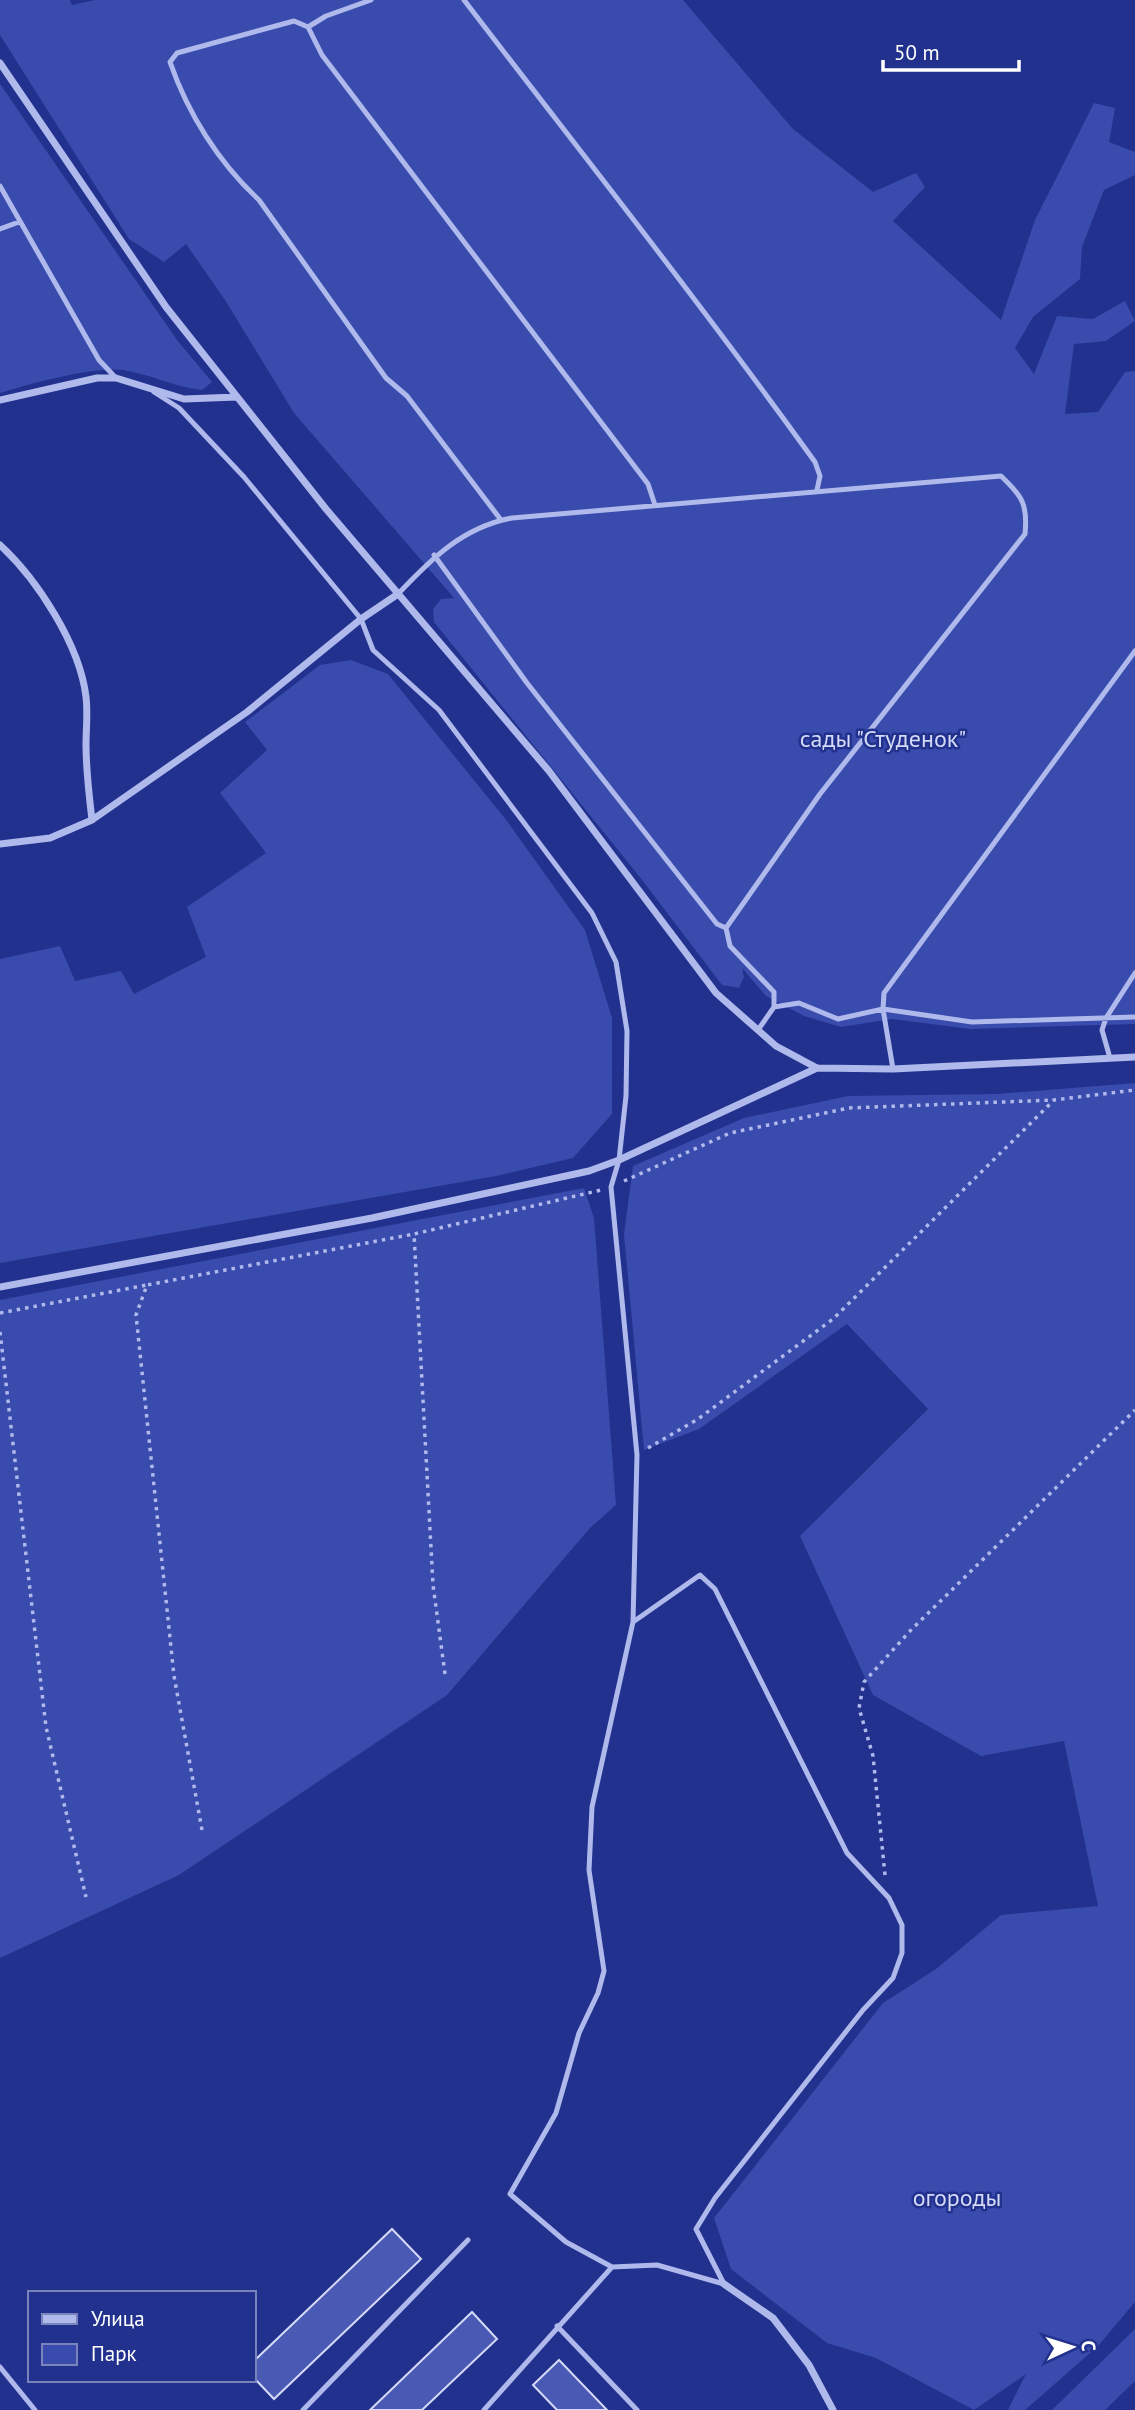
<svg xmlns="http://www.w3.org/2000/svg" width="1135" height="2410" font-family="'PT Sans',sans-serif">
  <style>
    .green { fill: #394bac }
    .building { fill: #4a5ab4; stroke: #d4daf8; stroke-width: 2 }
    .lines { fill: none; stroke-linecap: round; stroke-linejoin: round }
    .path { stroke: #afb9ec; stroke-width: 3.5; stroke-dasharray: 3.5 5; stroke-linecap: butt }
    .service { stroke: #afb9ec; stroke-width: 5 }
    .minor { stroke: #afb9ec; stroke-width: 7 }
    .labels { text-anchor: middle; stroke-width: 5; stroke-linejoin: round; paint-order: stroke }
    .park-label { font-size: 24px; fill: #d4daf8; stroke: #21318d }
  </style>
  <rect width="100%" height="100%" fill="#21318d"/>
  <path class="green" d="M0,0H70L72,5L95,0H683L793,129L873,192L916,173L925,187L893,221L1001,320L1035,220L1094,103L1115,108L1109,142L1135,152V175L1104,190L1082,247L1080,279L1033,317L1015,348L1034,374L1057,316L1093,319L1125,301L1135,321L1106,341L1074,344L1065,414L1098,412L1125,372L1135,371V1024L970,1029L892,1019L841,1027L804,1016L766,996L742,968L744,977L739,988L722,985L639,876L434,622L433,609L441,599L454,598L294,413L225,300L186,244L164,262L129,239L0,35Z
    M0,84L177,340L212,382L202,390C174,387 150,374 123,370C95,366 28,384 0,393Z
    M351,660L388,674L507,821L585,930L612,1018V1114L573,1158L496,1176L0,1263V959L60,946L75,981L121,971L134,994L206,957L187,907L266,853L220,793L267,750L245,722L320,665Z
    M1135,1083V2302L1098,2346L1025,2410H1008L1026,2374L974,2410L876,2358L827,2343L731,2269L714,2218L883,2003L936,1969L1001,1915L1098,1906L1064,1741L981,1756L873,1695L800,1536L928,1409L847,1324L699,1429L644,1450L624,1234L633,1166L744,1118L848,1096L997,1094Z
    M584,1188L594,1218L616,1505L590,1528L447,1695L179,1875L0,1958V1300Z
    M1135,2329V2381L1105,2410H1052Z"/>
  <path class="building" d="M392,2229L421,2259L274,2399L254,2378V2361Z
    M472,2312L497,2339L422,2410H370Z
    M559,2360L607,2410H557L533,2385Z"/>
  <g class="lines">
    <path class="path" d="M624,1181L730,1133L849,1108L1054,1100
      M0,1313L147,1285
      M0,1332L46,1727L86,1897
      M648,1448L698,1419L833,1319L1054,1100L1135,1090
      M445,1674L433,1585L414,1234L601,1190
      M202,1830L174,1676L136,1315L147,1285L414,1234
      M885,1875L873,1756L859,1708L864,1682L910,1631L1135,1410"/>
    <path class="service" d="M371,0L326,16L308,27L322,55L648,484L655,505
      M464,0C582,154 702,305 815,462L820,476L817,490
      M308,27L294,21L177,53L170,62C188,114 219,163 259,200L386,378L407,396L501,520
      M0,186L99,360L115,377
      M0,229L19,222
      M154,392L179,408L244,477L361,619L373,650L439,710L592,913L616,962L627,1031L626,1096L619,1160L611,1187L637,1455L633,1622L592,1807L589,1870L604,1971L598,1993L579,2033L556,2113L510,2194L566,2242L612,2267
      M434,555L527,683L717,924L726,928
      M398,594C431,559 463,527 512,518L1001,476C1022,496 1028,504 1025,534L820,794L726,928L730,946L774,992V1007L758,1030
      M774,1007L799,1003L838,1019L883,1009L884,993L1135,651
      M1110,1058L1102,1030L1106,1018L1135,973
      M893,1069L883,1009L972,1022L1135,1017
      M633,1622L700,1575L715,1589L847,1853L889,1898L902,1925V1953L893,1978L863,2010L715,2198L696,2229L724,2284
      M557,2326L637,2410
      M0,2367L35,2410
      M303,2410L468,2240
      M484,2410L612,2267L657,2265L724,2284"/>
    <path class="minor" d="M0,63L166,307L326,509L549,771L716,993L776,1046L817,1068L893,1069L1135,1057
      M0,400L97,378H116L184,399L237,397
      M0,545C37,579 80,645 86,697C88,713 86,729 86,745C86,770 89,795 92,820
      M0,844L50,838L92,820L247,712L361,619L398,594
      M0,1287L372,1218L589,1171L619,1160L817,1068
      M724,2284L773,2318L809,2365L833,2410"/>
  </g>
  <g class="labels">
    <g class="park-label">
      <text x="883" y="747">сады "Студенок"</text>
      <text x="957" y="2206">огороды</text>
    </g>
  </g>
  <rect x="28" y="2291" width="228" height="91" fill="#21318d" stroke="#7a83bb" stroke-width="2"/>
  <rect x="42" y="2314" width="35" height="10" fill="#afb9ec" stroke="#7a83bb" stroke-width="2"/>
  <text x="91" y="2326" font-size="21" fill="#ffffff">Улица</text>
  <rect x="42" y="2344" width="35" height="21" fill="#394bac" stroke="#7a83bb" stroke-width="2"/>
  <text x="91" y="2361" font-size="21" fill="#ffffff">Парк</text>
  <g transform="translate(1072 2347) rotate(86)" stroke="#21318d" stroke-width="5" paint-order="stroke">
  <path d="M0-5L12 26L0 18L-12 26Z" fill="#ffffff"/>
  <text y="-10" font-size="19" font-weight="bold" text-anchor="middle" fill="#ffffff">С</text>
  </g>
  <path d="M883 60v10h136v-10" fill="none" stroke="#ffffff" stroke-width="3.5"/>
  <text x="894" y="60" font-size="21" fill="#ffffff" stroke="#21318d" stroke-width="5" paint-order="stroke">50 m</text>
</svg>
